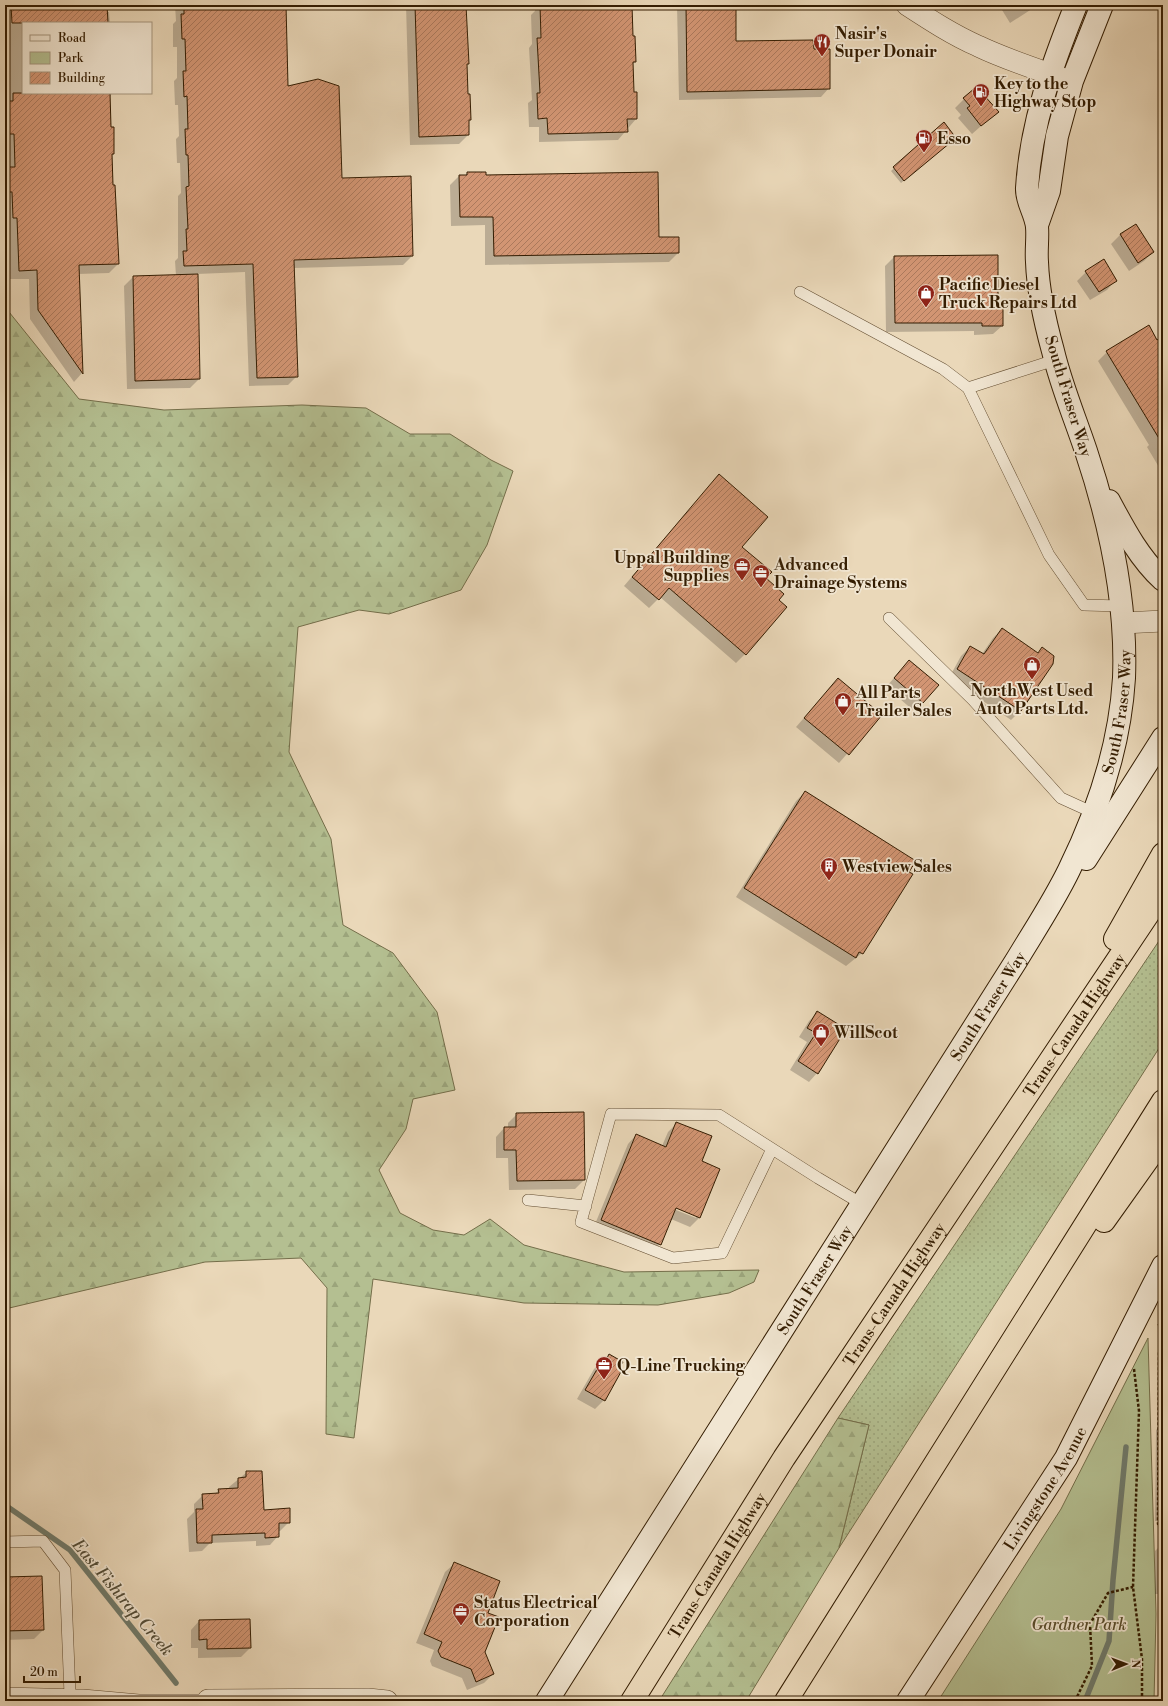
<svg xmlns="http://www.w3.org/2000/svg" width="1168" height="1706" font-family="'Libre Bodoni',serif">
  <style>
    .grass { fill: url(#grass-dots); stroke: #746e4a }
    .forest { fill: url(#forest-firs); stroke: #746e4a }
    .green { fill: #b4bf91; stroke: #746e4a }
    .shadow { fill: #0003; fill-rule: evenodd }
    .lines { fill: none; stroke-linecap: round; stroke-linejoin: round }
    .stream { stroke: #707b6c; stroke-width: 5.5 }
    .building { fill: url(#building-hatch); stroke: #341d02 }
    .lane-casing { stroke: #624c30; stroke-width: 12 }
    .street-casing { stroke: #624c30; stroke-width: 22 }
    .secondary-casing { stroke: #341d02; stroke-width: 24 }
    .highway-casing { stroke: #341d02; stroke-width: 24 }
    .path { stroke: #341d02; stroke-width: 2.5; stroke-dasharray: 3 2; stroke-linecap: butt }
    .lane { stroke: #f1e6d2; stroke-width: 11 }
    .street { stroke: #f1e6d2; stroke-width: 21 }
    .secondary { stroke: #f1e6d2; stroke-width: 22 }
    .highway { stroke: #ead8b9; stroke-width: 22 }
    .labels { text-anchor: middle; stroke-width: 3.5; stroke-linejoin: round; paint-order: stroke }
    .poi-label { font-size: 16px; font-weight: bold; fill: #341d02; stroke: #f1e6d2; text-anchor: start }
    .street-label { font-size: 16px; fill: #341d02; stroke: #f1e6d2 }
    .park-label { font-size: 16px; font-style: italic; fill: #5a4e2d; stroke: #f1e6d2 }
    .water-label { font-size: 17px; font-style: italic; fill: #524c37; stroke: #f1e6d2 }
  </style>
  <defs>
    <pattern id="grass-dots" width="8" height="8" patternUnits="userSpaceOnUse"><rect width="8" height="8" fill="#b4bf91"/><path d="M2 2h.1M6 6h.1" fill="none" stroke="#9ba47b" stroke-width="1.8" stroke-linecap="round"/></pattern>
    <pattern id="forest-firs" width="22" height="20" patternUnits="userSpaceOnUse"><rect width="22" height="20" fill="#b4bf91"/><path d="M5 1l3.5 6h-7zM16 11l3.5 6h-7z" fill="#9ba47b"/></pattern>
    <pattern id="building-hatch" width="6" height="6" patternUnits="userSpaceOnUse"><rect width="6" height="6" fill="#d29573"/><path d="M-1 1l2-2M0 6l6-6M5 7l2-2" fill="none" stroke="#ab795c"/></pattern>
  </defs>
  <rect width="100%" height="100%" fill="#ead8b9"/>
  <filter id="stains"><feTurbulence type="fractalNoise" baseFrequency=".005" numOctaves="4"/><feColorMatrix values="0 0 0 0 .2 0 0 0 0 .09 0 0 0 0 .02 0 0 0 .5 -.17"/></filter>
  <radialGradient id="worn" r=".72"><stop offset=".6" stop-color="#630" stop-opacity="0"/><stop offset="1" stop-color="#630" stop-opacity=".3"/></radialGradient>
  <path class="grass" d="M1163,935V1042L839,1548L869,1425L838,1418Z"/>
  <path class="forest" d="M5,307L79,399L164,410L302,405L366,408L410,434H450L491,460L513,471L487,545L461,590L389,614L359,610L298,627L289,752L331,839L343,925L393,953L437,1012L455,1090L413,1099L406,1129L379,1170L400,1213L433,1230L464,1235L490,1219L524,1245L624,1272L759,1270L754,1282L729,1293L658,1305L524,1303L373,1279L354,1438L326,1434L327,1288L301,1258L205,1262L5,1309Z
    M838,1418L869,1425L839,1548L746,1701H659Z"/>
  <path class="green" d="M1148,1338L1156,1614L1154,1701H938L1061,1509Z"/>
  <path class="shadow" d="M5,5H106L107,12H109L110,23H23V93H112L109,99L113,154L111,157L118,264L109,273L78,274L82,373L74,382L30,319L29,279H10L8,226H5Z
    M175,5H285L287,87L341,179L412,256L403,265L294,268L297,376L288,385L249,386L245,272L197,274L199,379L190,388L127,389L124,286L133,277L176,276L175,261L178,258V196L181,193L180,163H177L176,139L179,136L178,105H175L174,81L177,78V47H173V24L176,21Z
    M406,5H465L468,63L466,65L467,95L470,119L468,122V135L459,144L410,145Z
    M535,5H631L632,38L635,62L632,64L633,93L636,119L618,140L539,142V127H529L528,103L532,100L529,48L532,44L531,15L535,11Z
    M677,5H735V42L813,50L829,88L821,97L679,100Z
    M999,5H1038L1010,23Z
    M1158,5H1163V146L1159,140Z
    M980,96L997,112L972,134L958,118L961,115L955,108L964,99Z
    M943,124L952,141L901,183L891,171Z
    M467,173L485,176L658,238L678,253L669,262L485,265V225L451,226L450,185L459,176H465Z
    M1136,225L1153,252L1144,261L1129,271L1111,244L1120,235Z
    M894,257L997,307L1002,326L993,334L974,335V331L886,332L885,266Z
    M1086,272L1115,281L1107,290L1090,300L1077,281Z
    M1148,327L1157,341L1163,340V474L1147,447L1149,445L1098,361L1107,352Z
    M710,485L740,547L765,579L745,654L736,663L660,597L649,608L624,586Z
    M1002,629L1037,654L1042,649L1052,664L1020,711L1011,720L949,678L961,656L970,647L982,654L993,638Z
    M901,670L923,702L914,711L886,687Z
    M838,679L881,715L839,763L796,727Z
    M805,792L912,874L862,953L846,966L736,897L796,801Z
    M818,1012L817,1073L809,1082L790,1070L807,1042L799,1037L809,1021Z
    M517,1114L584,1180L575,1189L509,1190L508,1158H496V1137L504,1128H508V1123Z
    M677,1123L711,1136L700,1162L719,1169L699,1218L690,1227L671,1219L660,1244L651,1253L593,1229L628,1144L636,1135L662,1146L668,1132ZM672,1206L696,1216V1218L671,1208Z
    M610,1355L604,1400L595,1409L577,1399L594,1369Z
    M1163,1423V1521H1155L1156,1430Z
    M247,1472L263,1511L289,1522L280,1531H278V1536L270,1545L256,1546V1541L210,1543L202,1551L189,1552L187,1519L194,1512V1504L203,1495L215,1494L219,1490H229V1487Z
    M1163,1543V1594H1155V1551Z
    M454,1564L486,1614L484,1652L493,1674L484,1683L467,1690L462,1678L432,1666L430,1661L434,1650L416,1643L445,1572Z
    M5,1578L43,1630L34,1639L5,1640Z
    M199,1621L250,1648L241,1657L198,1658V1648H191V1630Z"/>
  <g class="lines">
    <path class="stream" d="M5,1505L70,1550L176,1683
      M1085,1701L1109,1641L1113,1580L1126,1447"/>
  </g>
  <path class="building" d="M11,5H107L108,23H12Z
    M184,5H286L288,86L318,79L339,86L342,178L411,176L413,256L294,260L298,377L257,378L253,264L184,266L183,251H187L186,229H188L186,187L189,186L188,155H186L185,129H188L187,96L184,97L183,71H186L185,39H182L181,14H184Z
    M415,5H466L469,64H467L468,94H470L471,120H469V135L419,137Z
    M540,5H632L633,36H635L636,62H633L634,92H637V119H627L628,132L548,134L547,118L538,119L537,93H540L537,38H541Z
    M686,5H736V41L813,40L814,49H830V89L687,92Z
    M975,88L980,95L982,93L999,112L981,126L967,108L970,106L963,98Z
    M13,93H110L111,127H114V154H112L113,185H115L119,264L79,265L83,374L38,310L37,270L19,271L17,218H13L12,192H8L7,167H15L14,134H6L5,101H13Z
    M944,122L956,138L904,181L893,167Z
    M467,172H486V175L658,172L659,237H679V253L494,256L493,217H460L459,175H467Z
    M1136,224L1154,252L1138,263L1120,234Z
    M998,255V306H1003V326H982V323H895L894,256Z
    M1104,259L1117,281L1099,292L1085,271Z
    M198,274L200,379L135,381L133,276Z
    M1149,325L1157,340L1163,336V445L1106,351Z
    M719,474L768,517L742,547L772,572L766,578L784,594L779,600L787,607L746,655L669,588L659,600L632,577Z
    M1002,628L1038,653L1042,647L1054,656L1053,664L1021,711L957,669L970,646L984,654Z
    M909,660L939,685L923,703L894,678Z
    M838,678L882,715L849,755L804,718Z
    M805,791L916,861L909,872L913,874L863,954L859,952L856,958L744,888Z
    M817,1011L846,1029L818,1074L798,1061L816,1033L807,1028Z
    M584,1112L585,1180L517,1181L516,1150H504V1127H516V1113Z
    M676,1122L712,1136L702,1161L720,1169L700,1218L676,1208L661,1245L601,1220L636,1134L666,1147Z
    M609,1354L623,1362L619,1368L622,1370L605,1401L585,1390L603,1359L606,1360Z
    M246,1471H262L264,1510L290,1508V1523H279V1537L265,1538V1533L212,1535V1543H197L196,1509H203L202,1494L219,1493L218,1489L238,1488V1478L246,1477Z
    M454,1562L500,1581L488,1613L499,1617L485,1652L494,1674L476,1682L471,1669L441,1657L438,1651L442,1642L424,1634Z
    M42,1576L44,1630L5,1631V1577Z
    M250,1619L251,1648L207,1649V1639L199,1640V1620Z"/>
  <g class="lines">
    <g class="lane-casing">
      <path id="lane" d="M800,292L943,369L968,388
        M1055,360L968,388L1049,555L1084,605L1121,606
        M889,618L973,700L1061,798L1094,813
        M772,1149L722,1253L673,1258L581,1222L611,1114L719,1115L818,1178L862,1204
        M528,1200L586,1206
        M5,1542L43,1541L65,1570L70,1695
        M5,1693L83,1695L139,1700H208"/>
    </g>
    <g class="street-casing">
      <path id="street" d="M907,5C930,20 953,35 978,46C1007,60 1037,69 1067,80
        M1123,623L1163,621
        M208,1700L368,1699L387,1701"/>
    </g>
    <g class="secondary-casing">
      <g id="secondary">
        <path d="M1037,225L1049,191L1057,136L1072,81L1102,5"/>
        <path d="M1109,501C1124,529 1139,558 1163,580"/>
        <path d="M1086,859L1163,738"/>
        <path id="s1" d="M547,1701L1016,961C1034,931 1054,901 1069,870C1098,811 1120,744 1124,678C1127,601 1110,523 1086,451C1075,418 1061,385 1053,351C1045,322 1038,292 1037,262C1036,250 1038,238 1037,227C1036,214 1026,201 1027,188C1031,123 1052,65 1076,5"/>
        <path id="s2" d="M908,1701L1066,1458L1163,1266"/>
      </g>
    </g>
    <g class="highway-casing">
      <g id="highway">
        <path d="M1115,939L1163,854"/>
        <path d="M1104,1221L1163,1138"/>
        <path id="s3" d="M632,1701L784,1458L1163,892"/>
        <path d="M786,1701L1163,1101"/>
      </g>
    </g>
    <path class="path" d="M1158,1324L1163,1327
      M1163,1343L1159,1353L1158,1524L1163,1525
      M1134,1369L1139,1411L1133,1587L1142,1659V1701
      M1075,1701L1092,1666L1090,1624L1108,1593L1133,1587"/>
    <use href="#lane" class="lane"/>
    <use href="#street" class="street"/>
    <use href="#secondary" class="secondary"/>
    <use href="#highway" class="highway"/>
  </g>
  <defs>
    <g id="restaurant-pin" transform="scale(0.9)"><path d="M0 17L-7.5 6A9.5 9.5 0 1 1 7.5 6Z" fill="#8f2418" stroke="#f1e6d2"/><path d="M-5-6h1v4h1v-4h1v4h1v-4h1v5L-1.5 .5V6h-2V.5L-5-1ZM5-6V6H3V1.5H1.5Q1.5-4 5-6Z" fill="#fff"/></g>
    <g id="fuel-pin" transform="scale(0.9)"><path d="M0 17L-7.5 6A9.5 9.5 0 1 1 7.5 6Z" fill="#8f2418" stroke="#f1e6d2"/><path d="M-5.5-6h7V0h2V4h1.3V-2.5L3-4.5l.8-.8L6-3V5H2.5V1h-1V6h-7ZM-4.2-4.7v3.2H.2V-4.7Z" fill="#fff"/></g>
    <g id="shop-pin" transform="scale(0.9)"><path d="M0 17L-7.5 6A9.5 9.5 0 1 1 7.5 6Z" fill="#8f2418" stroke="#f1e6d2"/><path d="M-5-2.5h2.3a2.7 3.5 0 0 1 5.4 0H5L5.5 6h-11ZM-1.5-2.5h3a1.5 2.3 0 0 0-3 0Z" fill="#fff"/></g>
    <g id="office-pin" transform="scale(0.9)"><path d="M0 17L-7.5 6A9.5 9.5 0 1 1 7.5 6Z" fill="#8f2418" stroke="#f1e6d2"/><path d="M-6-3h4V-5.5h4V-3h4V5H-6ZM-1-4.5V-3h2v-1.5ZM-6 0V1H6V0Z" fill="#fff"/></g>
    <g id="building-pin" transform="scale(0.9)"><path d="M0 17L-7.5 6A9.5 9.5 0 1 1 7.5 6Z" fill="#8f2418" stroke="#f1e6d2"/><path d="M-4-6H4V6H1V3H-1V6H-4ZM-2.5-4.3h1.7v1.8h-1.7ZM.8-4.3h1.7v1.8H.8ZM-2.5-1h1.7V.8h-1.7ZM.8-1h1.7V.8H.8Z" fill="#fff"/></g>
  </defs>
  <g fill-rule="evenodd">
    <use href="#restaurant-pin" x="822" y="42"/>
    <use href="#fuel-pin" x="981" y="92"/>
    <use href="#fuel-pin" x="924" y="138"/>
    <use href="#shop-pin" x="926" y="293"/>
    <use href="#office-pin" x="742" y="566"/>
    <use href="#office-pin" x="761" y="573"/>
    <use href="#shop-pin" x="1032" y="665"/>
    <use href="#shop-pin" x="843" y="701"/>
    <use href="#building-pin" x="829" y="866"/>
    <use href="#shop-pin" x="821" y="1032"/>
    <use href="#office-pin" x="604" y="1365"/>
    <use href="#office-pin" x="461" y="1611"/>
  </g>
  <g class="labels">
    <g class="poi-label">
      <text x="835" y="39">Nasir's<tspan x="835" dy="18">Super Donair</tspan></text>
      <text x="994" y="89">Key to the<tspan x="994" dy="18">Highway Stop</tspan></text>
      <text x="937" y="144">Esso</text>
      <text x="939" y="290">Pacific Diesel<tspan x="939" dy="18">Truck Repairs Ltd</tspan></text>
      <text x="729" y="563" text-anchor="end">Uppal Building<tspan x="729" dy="18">Supplies</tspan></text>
      <text x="774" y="570">Advanced<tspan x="774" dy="18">Drainage Systems</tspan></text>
      <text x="1032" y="696" text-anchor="middle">NorthWest Used<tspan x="1032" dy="18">Auto Parts Ltd.</tspan></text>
      <text x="856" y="698">All Parts<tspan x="856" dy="18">Trailer Sales</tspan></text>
      <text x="842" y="872">Westview Sales</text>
      <text x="834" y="1038">WillScot</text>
      <text x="617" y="1371">Q-Line Trucking</text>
      <text x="474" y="1608">Status Electrical<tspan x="474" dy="18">Corporation</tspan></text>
    </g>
    <g class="street-label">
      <text transform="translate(1069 396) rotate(73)" y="6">South Fraser Way</text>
      <text dy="6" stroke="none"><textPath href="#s1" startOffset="1148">South Fraser Way</textPath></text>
      <text dy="6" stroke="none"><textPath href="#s1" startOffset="823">South Fraser Way</textPath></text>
      <text dy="6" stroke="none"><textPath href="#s3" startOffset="808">Trans-Canada Highway</textPath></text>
      <text dy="6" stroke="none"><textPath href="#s1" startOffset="499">South Fraser Way</textPath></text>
      <text dy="6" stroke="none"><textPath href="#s3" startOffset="484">Trans-Canada Highway</textPath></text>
      <text dy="6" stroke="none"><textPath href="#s2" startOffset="253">Livingstone Avenue</textPath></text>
      <text dy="6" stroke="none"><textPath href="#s3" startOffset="160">Trans-Canada Highway</textPath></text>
    </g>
    <g class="park-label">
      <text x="1079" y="1630">Gardner Park</text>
    </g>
    <g class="water-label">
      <text transform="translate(123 1597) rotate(50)" y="6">East Fishtrap Creek</text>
    </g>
  </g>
  <rect width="1168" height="1706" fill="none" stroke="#ead8b9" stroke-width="20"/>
  <rect x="6" y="6" width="1156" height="1694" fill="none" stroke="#341d02" stroke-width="2"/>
  <rect x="10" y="10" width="1148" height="1686" fill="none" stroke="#341d02"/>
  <rect x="22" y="22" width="130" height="72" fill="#f1e6d2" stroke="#a5967f"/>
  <rect x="30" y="35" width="20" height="6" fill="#f1e6d2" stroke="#a5967f"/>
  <text x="58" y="42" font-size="12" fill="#341d02">Road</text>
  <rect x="30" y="52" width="20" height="12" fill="#b4bf91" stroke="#a5967f"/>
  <text x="58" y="62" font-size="12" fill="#341d02">Park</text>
  <rect x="30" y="72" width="20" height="12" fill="url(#building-hatch)" stroke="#a5967f"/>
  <text x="58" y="82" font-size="12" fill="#341d02">Building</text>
  <g transform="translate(1126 1664) rotate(89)" stroke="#f1e6d2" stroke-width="3" paint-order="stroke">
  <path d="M0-3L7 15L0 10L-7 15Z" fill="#341d02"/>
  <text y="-6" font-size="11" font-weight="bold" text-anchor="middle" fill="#341d02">N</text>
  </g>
  <path d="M24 1676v6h56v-6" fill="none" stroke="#341d02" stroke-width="2"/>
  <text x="30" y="1676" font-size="12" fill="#341d02" stroke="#f1e6d2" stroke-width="3" paint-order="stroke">20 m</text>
  <rect width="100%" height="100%" filter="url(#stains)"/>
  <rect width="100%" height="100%" fill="url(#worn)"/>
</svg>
